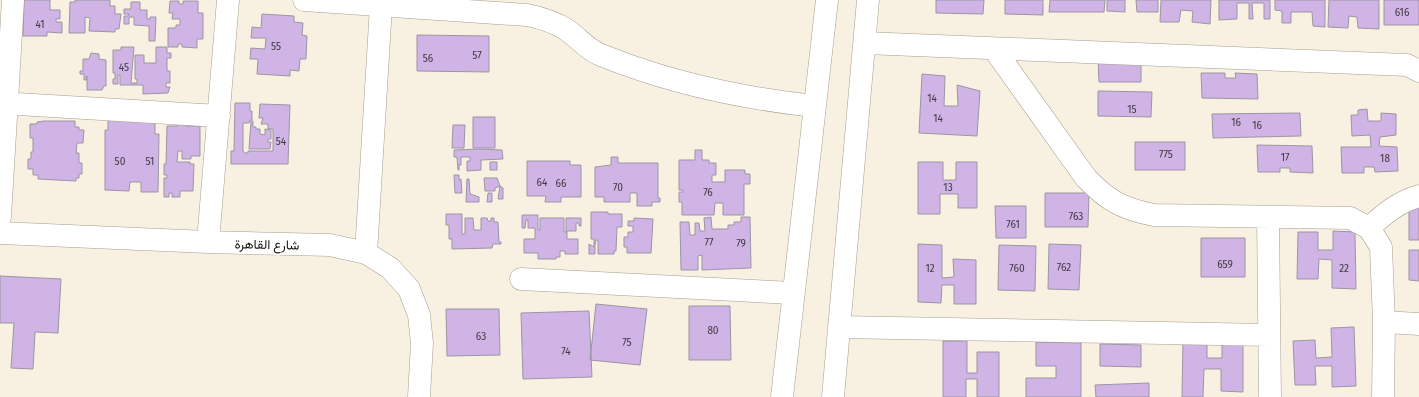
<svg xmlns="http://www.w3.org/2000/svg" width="1419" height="397" font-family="'Fira Sans Condensed',Vazirmatn,sans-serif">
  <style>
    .building { fill: #cfb4e5; stroke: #9c95a3 }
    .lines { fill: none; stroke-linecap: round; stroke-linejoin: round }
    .street-casing { stroke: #a59e91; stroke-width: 23 }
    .street { stroke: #fff; stroke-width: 22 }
    .labels { text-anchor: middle; stroke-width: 4; stroke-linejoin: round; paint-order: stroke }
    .number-label { font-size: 11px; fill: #443b44 }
    .street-label { font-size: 13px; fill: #15130e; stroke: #fff }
  </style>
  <rect width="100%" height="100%" fill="#f8f1e2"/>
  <path class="building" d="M24,0H50V10H60V19H56V22H62V33L47,32V36H23Z
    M75,0H110V6H115V14H121L119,29H115V32L89,31L90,18L85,17V33H69L70,2H75Z
    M936,0H984L983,14L936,13Z
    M1005,0H1043V15L1005,14Z
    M1050,0H1105L1104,12H1049Z
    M1107,0H1125V12L1107,11Z
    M1136,0H1158V12H1137Z
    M1161,0H1211L1210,24L1192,22L1193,11L1181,10L1179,22H1160Z
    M1219,0H1270V19H1264V3H1252L1253,19H1249V3H1237V19L1219,20Z
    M1275,0H1325V27L1313,26L1312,12H1291V23H1282V11L1275,10Z
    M1329,0H1379V29L1358,28L1357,17L1349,16L1348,28L1328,27Z
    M1384,0H1419V25H1384Z
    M170,1H179V4H183V1H198V13H203V39H197V48L182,47V44H178V47H168V28H176V25H180V19H172L173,13H169Z
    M131,2H140V10H147V19H150V17H156L155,41H149V26L134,25V17H129V24H124V16H128L129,14H124V9H131Z
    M262,14L294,16V22L303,23L302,35L307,36L306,59H300L299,71L290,70V76L257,74L258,59H250L251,48L265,49L266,38H251L252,27L261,28Z
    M417,35L489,36V72L417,71Z
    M121,47H134L131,83H137V79H135V55H144V63H156V47H167V53H171V58H167V71H170V83H166V87H170L168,93L143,94V85H120V75H118V84H113V79H115V73H113V50H121Z
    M91,53L99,54V59L106,60V86H104L102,90H87V76L86,80H84V74H80V71H83V59H89Z
    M1098,59H1141V82H1099Z
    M1201,73H1225V78H1236L1235,73L1257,74L1258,99L1202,98Z
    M922,74L945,76L944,106H958L957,85L980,91L977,136L919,133Z
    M1098,91L1152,92L1151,117L1098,116Z
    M235,103H250V111H252V120H250L249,123H243V151L245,153H248V151H273V129H268V124H261L263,118H259L260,104L290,105L288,164H231V151H234Z
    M1367,109L1368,121H1381V113L1396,114V135L1380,137L1379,146L1397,147L1398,171L1375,172L1374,167H1364V173H1342L1341,147H1371L1370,135L1352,136L1351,115H1358V110Z
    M1300,113L1301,136L1213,138L1212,114Z
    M155,114V134H159L158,192H141V182H130L129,191L105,190V130H108V116Z
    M473,117H495V148H473Z
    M44,121H75V127H79V130H84L83,143H77L76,153H79V163H82V174H79V178H76V181L38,179V175H33V169H28V159H31V152H33V138H30V124H37V122Z
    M251,121H253V127H256V129H260V134L265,135V129L271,130V139H268V142H271L270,149H249Z
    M178,123H186V126H200V156H191V159H182V151H178L177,162H190V164H194L193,191H180V197H172V193H169V197H164V178H167V175H164V164H166L167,126H178Z
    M453,125H465L464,148H452Z
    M1135,142H1185V170H1135Z
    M1257,145L1312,146L1313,173L1290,172V168H1280V172H1258Z
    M480,149L502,150L503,159L481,160V170L467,171V161H470V157H461V165H459V170H458L457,157H454V150Z
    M695,150H702V160H709V163H716V175H712V182H725V170H745V174H750V184H744V215H723V203H715L714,215H682V202H679V192H683V190H679V160H695Z
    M611,157H618V163H658V198H660V202H652V206H637V193H630V202H604V197H595V167L611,165Z
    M527,161H570V165H581V197H561V202H545L546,196H527Z
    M490,162H497V170H490Z
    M918,162H943V180H956V162H977V208H958V194H940V214H918Z
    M454,175H459V180L461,179L462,193H455Z
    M484,178H497L500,186L495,188V191H485Z
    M467,179H469L470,194L479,197V202H466Z
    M500,186L503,188V199H498Z
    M488,193H492V202H487Z
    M1045,193H1089L1088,227H1045Z
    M1409,205H1419V240H1409Z
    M995,206H1026V238H996Z
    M591,212H608V214H622V227H617L616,251H614V254H598V240H596L595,245V254H589V244L594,247V239H591Z
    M446,214H462V234H465V218H473L474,230H481V218H487L488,221H491V218H494V222H498L499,242H501V244H493L492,248L452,249V239H449V225H446Z
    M522,215H538V230H540V218H564V232H566V218H581V226H579V223H576V231H567V239H578V254H565V251H560V257H556V259H538V253H524V239H535V228H528V220H526L525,228H522Z
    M711,217L712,229H728V225H734V222H741V217H750L751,268L702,270V255L698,256V270H681L680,222H689L690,235H695V223H699L700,231H705L704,218Z
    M634,218L653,219L651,253H627V247H624V237H628V232H633V226H628V221H634Z
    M1333,231L1355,232L1356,289L1332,288V260L1319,259L1318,279H1297L1298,232H1318V250H1333Z
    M1201,238H1245V277H1201Z
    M918,244L942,245V278L954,277L953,259L976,260V304H954V285H942L941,303L918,302Z
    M1049,244L1081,245L1079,290L1048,289Z
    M999,245L1036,246L1035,291L998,290Z
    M1409,250H1419V281L1409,280Z
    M0,276L61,279L58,333L35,332L33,369L11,368L14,323H0Z
    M596,304L647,309L640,365L590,360Z
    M689,306H730L731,360H689Z
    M446,309H499L500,355L447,356Z
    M589,311L592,377L523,379L521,313Z
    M1354,327L1356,386L1332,387V366H1315L1316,385H1295L1293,341L1315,340L1316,358L1332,357L1331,328Z
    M1183,340H1207V358H1222V343H1243V392L1221,391V369H1204L1203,397H1182Z
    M943,341H967V373H977V352H999V397H977V379H966V397H943Z
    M1036,342L1081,343V397H1026V378H1056V366H1036Z
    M1100,344L1141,345V367L1100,366Z
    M1149,383V397H1096L1095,385Z"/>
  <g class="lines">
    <g class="street-casing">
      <path id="street" d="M304,0L527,15C542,18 555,22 567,30C580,39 586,49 601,55C670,83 740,98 814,106
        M865,43L1407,65L1419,71
        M994,49L1086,178C1108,201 1123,209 1154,215L1350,218L1369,228L1381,247L1384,322L1383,397
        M0,103L219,116
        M0,217L13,0
        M1268,217L1270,397
        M1369,228C1384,214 1398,202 1419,196
        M0,233L208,242L330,245L366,253L390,268L409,289L419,315L422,343L419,397
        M208,242L228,0
        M366,253L381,6
        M521,279L793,293
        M1384,322L1419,324
        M839,327L1269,335
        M782,397L827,0
        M833,397L868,0"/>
    </g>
    <use href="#street" class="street"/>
  </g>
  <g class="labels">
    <g class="number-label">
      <text x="1402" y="16">616</text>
      <text x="40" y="28">41</text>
      <text x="276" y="50">55</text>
      <text x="477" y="59">57</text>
      <text x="428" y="62">56</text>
      <text x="124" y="71">45</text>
      <text x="932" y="102">14</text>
      <text x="1132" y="113">15</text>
      <text x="938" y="122">14</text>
      <text x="1236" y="126">16</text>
      <text x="1257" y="129">16</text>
      <text x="281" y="145">54</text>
      <text x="1166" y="158">775</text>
      <text x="1285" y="161">17</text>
      <text x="1385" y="162">18</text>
      <text x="120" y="165">50</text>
      <text x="150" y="165">51</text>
      <text x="542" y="186">64</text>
      <text x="561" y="187">66</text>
      <text x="618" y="191">70</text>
      <text x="948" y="191">13</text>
      <text x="708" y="196">76</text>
      <text x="1076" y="220">763</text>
      <text x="1013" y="228">761</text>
      <text x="709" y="246">77</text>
      <text x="741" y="247">79</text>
      <text x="1225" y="268">659</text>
      <text x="1064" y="271">762</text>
      <text x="930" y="272">12</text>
      <text x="1017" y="272">760</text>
      <text x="1344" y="272">22</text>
      <text x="713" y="334">80</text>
      <text x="481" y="340">63</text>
      <text x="627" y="346">75</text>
      <text x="566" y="355">74</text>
    </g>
    <g class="street-label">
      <text transform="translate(267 244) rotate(1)" y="5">شارع القاهرة</text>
    </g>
  </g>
</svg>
